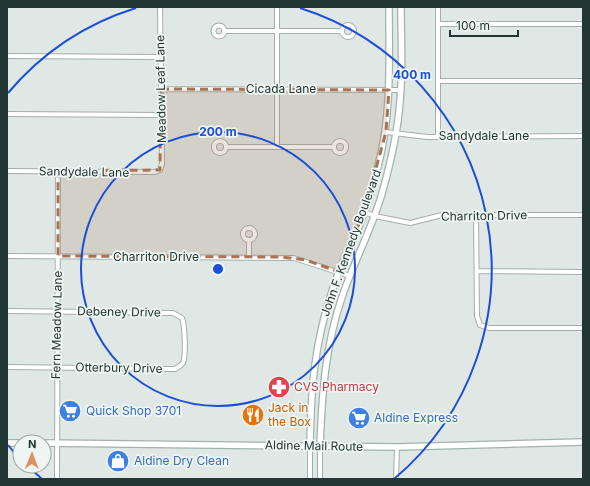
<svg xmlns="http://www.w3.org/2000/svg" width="590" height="486" font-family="Inter,sans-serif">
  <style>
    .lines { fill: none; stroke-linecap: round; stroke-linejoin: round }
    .street-casing { stroke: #a3afac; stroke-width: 6 }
    .secondary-casing { stroke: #a0b3ad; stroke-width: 8 }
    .street { stroke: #fff; stroke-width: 4 }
    .secondary { stroke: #fff; stroke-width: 5.5 }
    .marked { fill: #a77456; fill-opacity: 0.2; stroke: #a77456; stroke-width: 3; stroke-dasharray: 8 5; stroke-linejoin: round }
    .ring { fill: none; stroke: #1d4ed8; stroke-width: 2 }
    .labels { text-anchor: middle; stroke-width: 3.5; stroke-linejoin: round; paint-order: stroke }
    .street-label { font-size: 12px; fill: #223633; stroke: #eff5f3 }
    .health-label { font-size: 12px; fill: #be3a42; stroke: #eff5f3; text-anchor: start }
    .food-label { font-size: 12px; fill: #c56008; stroke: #eff5f3; text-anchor: start }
    .shop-label { font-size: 12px; fill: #366cbe; stroke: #eff5f3; text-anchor: start }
    .centre { fill: #1d4ed8; stroke: #eff5f3; stroke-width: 2 }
    .ring-label { font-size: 12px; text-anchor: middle; font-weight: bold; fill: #1d4ed8; stroke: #eff5f3; stroke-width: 3.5; stroke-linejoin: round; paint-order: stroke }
  </style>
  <rect width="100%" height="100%" fill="#dfe8e5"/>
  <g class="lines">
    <g class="street-casing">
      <path id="street" d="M438,7V136
        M438,24H583
        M342 31a6 6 0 1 1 12 0a6 6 0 1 1-12 0Z
        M213.5 31a5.5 5.5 0 1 1 11 0a5.5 5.5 0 1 1-11 0Z
        M224,31H342
        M7,56L161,57
        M438,81H583
        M161,89L400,90
        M7,114L161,115
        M386,132L427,137L583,136
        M334 147a6 6 0 1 1 12 0a6 6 0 1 1-12 0Z
        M214 147a6 6 0 1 1 12 0a6 6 0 1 1-12 0Z
        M226,147H334
        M277,147V7
        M7,171L155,172L160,170L162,164L160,7
        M364,212L375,216L410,223L442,215H583
        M476,214L477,316L480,325L489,328H583
        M243 234a6 6 0 1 1 12 0a6 6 0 1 1-12 0Z
        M249,240V257
        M7,256L294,258L350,276
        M477,271L583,272
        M7,311L173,313L182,318C185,326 186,356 183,363C181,366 178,367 175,369L7,367
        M320,446V479
        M57,479L58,171
        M310,479V446
        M396,479L397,447"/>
    </g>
    <g class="secondary-casing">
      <path id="secondary" d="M7,443H20
        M44,443L397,447L583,442
        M310,446C311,389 314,345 332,291C339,268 351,246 360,224C367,206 373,186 378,166C392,114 389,60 389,7
        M320,446C322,394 325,347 342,297C354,261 373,227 383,190C391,161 398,131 400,101C403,70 401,38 401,7"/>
    </g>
    <use href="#street" class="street"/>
    <use href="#secondary" class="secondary"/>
  </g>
  <path class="marked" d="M161,89L389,90L386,132L364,212L339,272L306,260L281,257L58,256V171L160,170Z"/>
  <g class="ring">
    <circle cx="218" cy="269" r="137"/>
    <path d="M42 479A274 274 0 0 1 28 466M19 458A274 274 0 0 1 8 445M8 93A274 274 0 0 1 136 8M300 8A274 274 0 0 1 394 479"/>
  </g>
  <defs>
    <g id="pharmacy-disc" transform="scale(1.15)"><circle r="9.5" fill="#e0444e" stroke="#eff5f3"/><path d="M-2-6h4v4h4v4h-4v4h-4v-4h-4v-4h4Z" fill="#fff"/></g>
    <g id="supermarket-disc" transform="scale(1.15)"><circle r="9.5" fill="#3f7fe0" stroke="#eff5f3"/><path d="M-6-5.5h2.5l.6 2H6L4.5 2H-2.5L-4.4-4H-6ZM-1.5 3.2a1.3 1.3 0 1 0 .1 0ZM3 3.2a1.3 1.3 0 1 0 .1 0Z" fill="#fff"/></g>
    <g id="restaurant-disc" transform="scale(1.15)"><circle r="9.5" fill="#e8710a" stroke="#eff5f3"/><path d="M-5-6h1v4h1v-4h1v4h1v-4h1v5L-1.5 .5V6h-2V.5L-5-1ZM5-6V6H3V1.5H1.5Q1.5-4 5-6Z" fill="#fff"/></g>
    <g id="shop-disc" transform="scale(1.15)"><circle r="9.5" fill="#3f7fe0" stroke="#eff5f3"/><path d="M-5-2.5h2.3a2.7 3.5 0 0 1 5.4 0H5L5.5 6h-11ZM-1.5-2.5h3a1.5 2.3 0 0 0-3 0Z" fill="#fff"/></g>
  </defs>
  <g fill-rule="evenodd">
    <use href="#pharmacy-disc" x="279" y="387"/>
    <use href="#supermarket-disc" x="70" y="411"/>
    <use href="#restaurant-disc" x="253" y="415"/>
    <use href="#supermarket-disc" x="359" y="418"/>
    <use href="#shop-disc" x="118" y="461"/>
  </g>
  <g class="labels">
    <g class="street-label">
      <text transform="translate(161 89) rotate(-91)" y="4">Meadow Leaf Lane</text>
      <text x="281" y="93">Cicada Lane</text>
      <text x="484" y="140">Sandydale Lane</text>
      <text transform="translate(84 172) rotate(1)" y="4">Sandydale Lane</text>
      <text transform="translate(484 216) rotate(-1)" y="4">Charriton Drive</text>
      <text transform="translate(351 243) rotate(-70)" y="4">John F. Kennedy Boulevard</text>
      <text x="156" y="261">Charriton Drive</text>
      <text transform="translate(119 312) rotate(1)" y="4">Debeney Drive</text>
      <text transform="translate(57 325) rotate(-89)" y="4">Fern Meadow Lane</text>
      <text transform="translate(119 368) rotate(1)" y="4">Otterbury Drive</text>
      <text transform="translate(314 446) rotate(1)" y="4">Aldine Mail Route</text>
    </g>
    <g class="health-label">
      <text x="294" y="391">CVS Pharmacy</text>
    </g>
    <g class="food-label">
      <text x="268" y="412">Jack in<tspan x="268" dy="14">the Box</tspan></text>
    </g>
    <g class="shop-label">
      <text x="86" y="415">Quick Shop 3701</text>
      <text x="374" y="422">Aldine Express</text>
      <text x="134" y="465">Aldine Dry Clean</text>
    </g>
  </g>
  <circle cx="218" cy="269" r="6" class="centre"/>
  <g class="ring-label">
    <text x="412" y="79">400 m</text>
    <text x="218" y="136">200 m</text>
  </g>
  <rect width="590" height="486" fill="none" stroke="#223633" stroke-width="16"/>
  <g transform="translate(32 454) rotate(1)"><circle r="19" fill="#eff5f3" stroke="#9da9a6"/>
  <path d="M0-3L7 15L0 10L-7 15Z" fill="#e08f65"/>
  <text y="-6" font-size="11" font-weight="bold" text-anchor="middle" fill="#223633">N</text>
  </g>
  <path d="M450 30v6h68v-6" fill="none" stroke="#223633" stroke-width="2"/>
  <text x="456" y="30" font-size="12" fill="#223633" stroke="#eff5f3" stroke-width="3" paint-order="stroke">100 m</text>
</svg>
